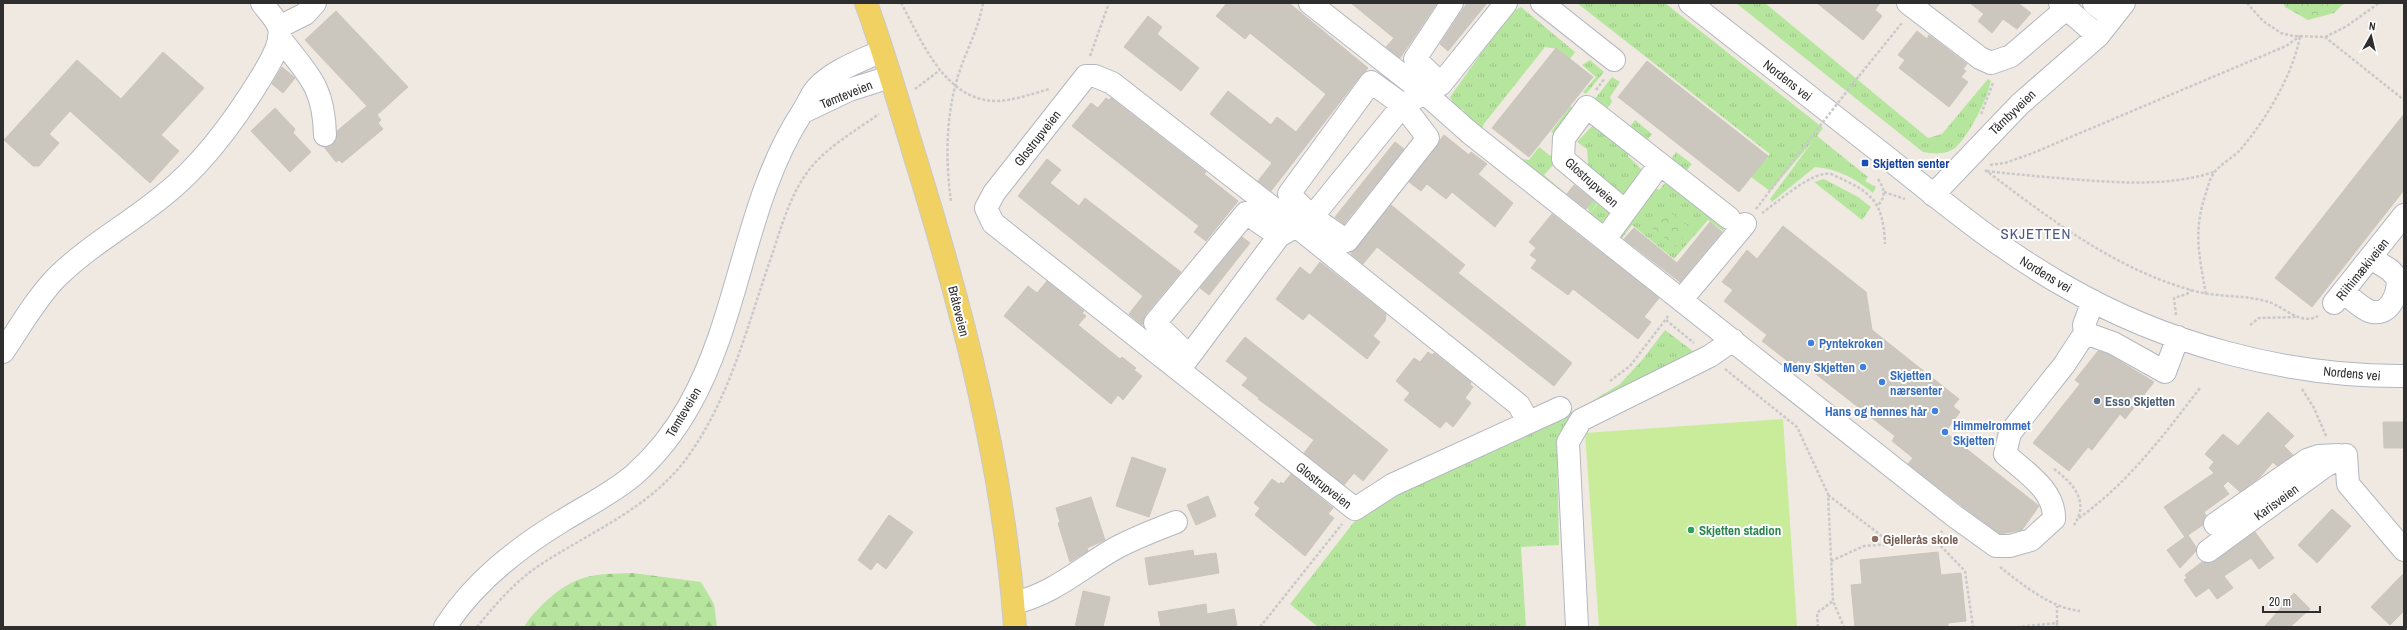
<svg xmlns="http://www.w3.org/2000/svg" width="2407" height="630" font-family="'Archivo Narrow',sans-serif">
  <style>
    .grass { fill: url(#grass-tufts) }
    .forest { fill: url(#forest-firs) }
    .park { fill: url(#park-crowns) }
    .pitch { fill: #c9ec9a }
    .building { fill: #cbc7bf; stroke: #cbc5ba }
    .lines { fill: none; stroke-linecap: round; stroke-linejoin: round }
    .minor-casing { stroke: #b4b7c1; stroke-width: 24 }
    .major-casing { stroke: #c9c9c9; stroke-width: 24 }
    .path { stroke: #c9c9c9; stroke-width: 2.5; stroke-dasharray: 3 2; stroke-linecap: butt }
    .minor { stroke: #fff; stroke-width: 22 }
    .major { stroke: #f2d163; stroke-width: 22 }
    .path-bridge { stroke: #c9c9c9; stroke-width: 2.5; stroke-dasharray: 3 2; stroke-linecap: butt }
    .transit-dot { fill: #1a4fb4; stroke: #fff; stroke-width: 1.5 }
    .shop-dot { fill: #3f7fe0; stroke: #fff; stroke-width: 1.5 }
    .service-dot { fill: #5c6f8a; stroke: #fff; stroke-width: 1.5 }
    .leisure-dot { fill: #2e9e5b; stroke: #fff; stroke-width: 1.5 }
    .education-dot { fill: #8d6e63; stroke: #fff; stroke-width: 1.5 }
    .labels { text-anchor: middle; stroke-width: 4; stroke-linejoin: round; paint-order: stroke }
    .street-label { font-size: 13px; fill: #2e2e2e; stroke: #fff }
    .transit-label { font-size: 13px; font-weight: bold; fill: #164399; stroke: #fff; text-anchor: start }
    .shop-label { font-size: 13px; font-weight: bold; fill: #366cbe; stroke: #fff; text-anchor: start }
    .service-label { font-size: 13px; font-weight: bold; fill: #4e5e75; stroke: #fff; text-anchor: start }
    .leisure-label { font-size: 13px; font-weight: bold; fill: #27864d; stroke: #fff; text-anchor: start }
    .education-label { font-size: 13px; font-weight: bold; fill: #785e54; stroke: #fff; text-anchor: start }
    .quarter-label { font-size: 15px; letter-spacing: 1px; fill: #4d5680; stroke: #fff }
  </style>
  <defs>
    <pattern id="grass-tufts" width="24" height="20" patternUnits="userSpaceOnUse"><rect width="24" height="20" fill="#b6e59e"/><path d="M3 7l-1-3M5 7V3M7 7l1-3M15 17l-1-3M17 17v-4M19 17l1-3" fill="none" stroke="#9dc588"/></pattern>
    <pattern id="forest-firs" width="22" height="20" patternUnits="userSpaceOnUse"><rect width="22" height="20" fill="#b6e59e"/><path d="M5 1l3.5 6h-7zM16 11l3.5 6h-7z" fill="#9dc588"/></pattern>
    <pattern id="park-crowns" width="20" height="18" patternUnits="userSpaceOnUse"><rect width="20" height="18" fill="#b6e59e"/><path d="M2 6a3 3 0 1 1 6 0M12 15a3 3 0 1 1 6 0" fill="none" stroke="#9dc588"/></pattern>
  </defs>
  <rect width="100%" height="100%" fill="#efe9e1"/>
  <path class="grass" d="M1577,3H1665L1823,128L1817,136L1868,177L1865,181L1876,187L1873,193C1855,178 1838,169 1815,167L1772,202L1770,199L1812,142L1770,191L1751,177L1770,154Z
    M1736,3H1765L1928,138L1942,134L1988,79L1991,81C1987,99 1970,134 1956,147C1947,155 1934,154 1923,152Z
    M1521,7L1575,52L1570,59L1558,49L1545,47L1483,125V129L1522,159L1529,160L1539,147L1557,161L1544,175L1585,210L1591,212L1601,200L1613,213L1604,227L1462,113L1464,110L1462,109L1458,111L1450,97L1510,13Z
    M1590,60L1604,72L1586,94L1583,92L1596,77L1582,65Z
    M1612,77L1620,82L1610,97L1612,102L1607,109L1594,100Z
    M1570,106L1575,110L1556,135L1551,132Z
    M1635,120L1652,134L1646,142L1629,128Z
    M1594,124L1627,150L1628,156L1641,169L1642,181L1625,203L1589,176L1587,149L1577,142Z
    M1676,152L1692,164L1686,171L1671,159Z
    M1824,179L1858,197L1871,207L1862,220L1814,182Z
    M1666,182L1724,227L1723,231L1708,220L1674,259L1632,225L1619,242L1620,233L1654,187L1659,190Z
    M1665,330L1698,355L1563,433L1557,452L1559,545L1521,547L1526,627H1318L1290,604L1354,522L1402,489L1586,405L1620,384L1643,359Z"/>
  <path class="forest" d="M633,573L701,582L714,604L717,627H524C529,618 537,610 544,603C575,574 593,574 633,573Z"/>
  <path class="park" d="M2283,3H2344L2334,13L2308,20L2285,7Z
    M1577,179L1601,198L1591,212L1587,208L1594,199L1574,183Z
    M1667,210L1690,228L1676,247L1652,228Z"/>
  <path class="pitch" d="M1783,419L1797,627H1599L1585,433Z"/>
  <path class="building" d="M1227,3H1289L1368,68L1361,75L1271,191L1258,181L1272,163L1210,114L1228,91L1271,125L1277,117L1296,132L1326,94L1250,33L1245,39L1216,16Z
    M1351,3H1437L1400,58L1386,47L1394,38Z
    M1467,3H1487L1448,51L1440,44Z
    M1817,3H1880L1875,10L1882,16L1863,40Z
    M1970,3H2018L2031,13L2017,29L2003,19L1992,33L1978,21L1984,14Z
    M336,11L408,87L377,115L381,120L378,123L383,129L342,163L339,160L336,162L324,147L332,145L336,140L337,131L367,106L305,40Z
    M1148,16L1162,27L1157,34L1199,68L1181,91L1124,47Z
    M1917,31L1927,39L1929,35L1967,64L1963,69L1966,71L1961,77L1968,82L1949,107L1899,68L1905,60L1898,55Z
    M1556,48L1593,77L1529,157L1492,128Z
    M163,52L204,88L161,135L179,151L150,183L70,111L49,134L59,143L39,166H33L4,140L77,60L121,99Z
    M1647,61L1768,156L1739,192L1618,97Z
    M282,67L295,78L283,93L272,84Z
    M1106,98L1109,100L1111,98L1206,172L1204,174L1238,201L1206,241L1194,232L1199,226L1072,126L1091,103L1098,108Z
    M275,108L295,129L293,133L311,152L290,172L251,131Z
    M2404,114V190L2312,307L2275,278Z
    M1444,135L1469,155L1471,152L1487,164L1478,174L1513,203L1495,227L1452,192L1446,199L1427,184L1421,191L1409,182Z
    M1395,142L1404,149L1344,224L1335,217Z
    M1047,159L1061,170L1050,183L1079,206L1085,198L1181,272L1145,315L1142,325L1129,314L1143,296L1018,196Z
    M1574,185L1593,200L1586,209L1567,194Z
    M1391,205L1465,265L1458,273L1572,363L1554,386L1377,247L1363,264L1351,254Z
    M1552,214L1659,298L1644,317L1651,322L1638,339L1573,289L1568,295L1531,268L1537,260L1530,255L1536,248L1529,242Z
    M1710,222L1722,232L1680,282L1624,239L1634,228L1677,263Z
    M1783,226L1866,292L1872,330L1959,399L1953,406L1960,412L1945,432L2039,506L2022,530L2000,534L1966,509L1908,464L1913,458L1892,441L1895,436L1798,360L1794,366L1762,341L1767,335L1724,301L1733,290L1722,282L1747,250L1757,259Z
    M1242,237L1250,243L1209,295L1200,288Z
    M1320,262L1386,314L1385,321L1373,336L1380,342L1367,359L1309,313L1303,320L1276,299L1300,267L1310,275Z
    M1047,281L1084,311L1082,313L1086,316L1078,325L1120,359L1122,357L1136,368L1134,370L1142,376L1123,400L1118,395L1111,404L1004,316L1028,286L1037,293Z
    M1245,337L1388,450L1363,481L1354,473L1344,485L1304,453L1314,440L1258,399L1259,398L1242,385L1248,378L1226,361Z
    M2098,351L2108,354L2154,382L2125,419L2120,414L2092,450L2088,447L2069,471L2033,443L2080,384L2075,380Z
    M1428,352L1432,355L1434,353L1471,382L1470,384L1473,387L1465,398L1471,403L1453,427L1446,421L1440,428L1404,400L1410,393L1396,381L1414,358L1420,362Z
    M2268,412L2294,436L2284,446L2293,455L2277,466L2273,462L2260,477L2240,492L2228,481L2223,486L2229,494L2204,512L2206,516L2203,525L2188,535L2196,547V551L2180,568L2167,550L2185,537L2164,507L2214,473L2209,468L2214,462L2205,454L2223,434L2238,446Z
    M2383,422H2404V448H2384Z
    M1132,457L1166,469L1149,517L1116,506Z
    M1291,474L1333,508L1328,514L1334,518L1305,556L1255,515L1260,508L1254,503L1272,479L1279,484L1281,482L1283,484Z
    M1208,496L1216,516L1196,525L1187,505Z
    M1091,497L1105,540L1087,548L1088,551L1070,562L1058,523L1060,522L1056,508Z
    M2332,509L2351,526L2317,563L2298,545Z
    M889,515L913,532L886,569L877,562L871,570L858,560Z
    M2255,532L2274,558L2259,569L2251,558L2224,576L2233,588L2217,599L2209,588L2196,597L2184,580L2187,578L2185,575L2202,562L2209,563L2215,561Z
    M1193,550L1194,556L1216,553L1219,573L1149,585L1145,558Z
    M1938,552L1941,575L1961,573L1966,621L1948,623V627H1855L1851,585L1862,584L1860,560Z
    M2404,573V611L2390,625L2371,607Z
    M1083,591L1110,597L1103,627H1075Z
    M2294,593L2310,609L2290,627H2264Z
    M1206,604L1207,614L1234,609L1237,627H1161L1158,612Z"/>
  <g class="lines">
    <g class="minor-casing">
      <path id="minor" d="M1310,3L1426,94L1470,133L1953,515L1996,546H2010L2031,540L2054,519C2055,490 2025,472 2005,454L2010,433L2064,365L2085,333
        M1542,3L1614,60
        M1690,3C1756,55 1822,107 1889,159C1945,204 2000,249 2063,285C2164,344 2287,377 2404,376
        M1908,3L1980,58L1991,63L2011,56L2066,9
        M2060,3L2098,36
        M2094,3L2112,18
        M279,27L305,14L315,3
        M279,37C307,74 324,85 325,135
        M1371,82L1403,105L1428,138L1347,241L1312,217L1289,194Z
        M1441,84L1415,59L1452,3
        M803,112L849,90L890,77
        M1660,164L1729,218
        M1933,195L2020,104L2098,36L2124,3
        M1605,239L1660,164L1587,107L1564,138L1563,159L1625,211
        M2343,292C2351,298 2360,307 2369,311C2390,318 2398,294 2398,279L2390,270L2371,258
        M1682,299L1745,224
        M2093,301L2084,325L2085,333L2113,343L2165,372L2178,337
        M2334,303L2404,215
        M3,352C20,327 35,300 56,278C88,246 129,224 164,195C202,165 237,117 262,76C269,64 283,43 279,28C277,20 267,10 262,3
        M1189,356L1155,323L1246,213L1279,236
        M1179,370L1279,236L1312,217L1403,105L1441,84L1506,3
        M1528,422L1519,405L1296,226L1112,83L1095,76H1086L994,193L986,208L993,223L1355,509L1392,485L1560,408
        M2346,455L2348,484L2404,550
        M2215,524L2307,460L2319,456L2339,455
        M2208,551L2325,466L2346,455
        M1013,603C1052,595 1081,568 1114,549C1134,538 1155,530 1176,522
        M445,627C474,582 516,549 562,521C586,506 613,493 635,474C656,455 675,431 689,406C741,314 744,201 803,111C808,104 811,94 817,88C834,70 860,61 882,51
        M1577,627L1568,442L1581,420L1710,356L1733,340"/>
    </g>
    <g class="major-casing">
      <path id="major" d="M866,3C885,55 900,108 916,160C963,312 1004,468 1015,627"/>
    </g>
    <path class="path" d="M901,3C922,41 945,102 998,101C1015,100 1032,94 1049,89
      M2247,3L2263,21L2281,33L2293,36L2325,37L2404,100
      M2325,37L2347,26L2379,3
      M1090,56L1109,3
      M1859,76L1902,23
      M915,89L940,70
      M1596,90L1605,78
      M1981,114L1993,83
      M1990,165L2005,163L2033,153L2286,46L2300,36
      M1985,170C2049,218 2113,268 2191,290C2216,298 2244,294 2269,302C2285,307 2300,326 2318,316
      M1987,171C2018,175 2049,177 2081,180C2126,183 2170,186 2214,172
      M1878,179C1884,188 1887,196 1878,205
      M1884,192L1905,199
      M951,201C945,159 946,110 960,70C968,47 979,27 983,3
      M1756,209L1798,154
      M1762,213C1778,202 1813,170 1831,174C1871,192 1883,199 1885,244
      M2206,294C2199,256 2193,230 2206,193C2208,186 2210,178 2214,173C2219,165 2234,157 2241,149C2267,118 2292,76 2300,37
      M2176,315L2174,298L2187,294L2191,290
      M1666,320L1694,343
      M2250,325L2259,318L2297,317
      M1725,369L1797,427L1828,494L1833,601L1844,627
      M1610,381L1630,366L1669,315
      M2302,389L2314,408L2326,436
      M2054,469C2073,483 2090,502 2074,525
      M1828,495L1891,543
      M2079,518C2129,482 2163,436 2200,388
      M1936,541L1942,531
      M1831,561L1864,546L1936,541L1965,571L1973,627
      M2000,567C2023,585 2051,608 2080,611
      M2057,623V606
      M477,627C494,606 512,585 534,569C588,532 650,510 689,455C732,394 748,322 773,252C781,227 789,200 804,177C821,150 854,132 879,114
      M1260,627L1342,524
      M1818,627L1817,613L1833,601
      M2017,627L2057,623V627"/>
    <use href="#minor" class="minor"/>
    <use href="#major" class="major"/>
    <path class="path-bridge" d="M1798,154L1859,76"/>
  </g>
  <rect class="transit-dot" x="1861" y="159" width="8" height="8" rx="2"/>
  <g class="shop-dot">
    <circle cx="1811" cy="343" r="4"/>
    <circle cx="1863" cy="367" r="4"/>
    <circle cx="1882" cy="382" r="4"/>
    <circle cx="1935" cy="411" r="4"/>
    <circle cx="1945" cy="432" r="4"/>
  </g>
  <circle class="service-dot" cx="2097" cy="401" r="4"/>
  <circle class="leisure-dot" cx="1691" cy="530" r="4"/>
  <circle class="education-dot" cx="1875" cy="539" r="4"/>
  <g class="labels">
    <g class="street-label">
      <text transform="translate(1788 80) rotate(38)" y="5">Nordens vei</text>
      <text transform="translate(846 94) rotate(-22)" y="5">Tømteveien</text>
      <text transform="translate(2012 112) rotate(-44)" y="5">Tårnbyveien</text>
      <text transform="translate(1037 138) rotate(-52)" y="5">Glostrupveien</text>
      <text transform="translate(1592 182) rotate(42)" y="5">Glostrupveien</text>
      <text transform="translate(2362 269) rotate(-51)" y="5">Riihimækiveien</text>
      <text transform="translate(2046 274) rotate(31)" y="5">Nordens vei</text>
      <text transform="translate(959 311) rotate(76)" y="5">Bråteveien</text>
      <text transform="translate(2352 373) rotate(5)" y="5">Nordens vei</text>
      <text transform="translate(683 412) rotate(-59)" y="5">Tømteveien</text>
      <text transform="translate(1324 485) rotate(38)" y="5">Glostrupveien</text>
      <text transform="translate(2276 502) rotate(-36)" y="5">Karisveien</text>
    </g>
    <g class="transit-label">
      <text x="1873" y="168">Skjetten senter</text>
    </g>
    <g class="shop-label">
      <text x="1819" y="348">Pyntekroken</text>
      <text x="1855" y="372" text-anchor="end">Meny Skjetten</text>
      <text x="1890" y="380">Skjetten<tspan x="1890" dy="15">nærsenter</tspan></text>
      <text x="1927" y="416" text-anchor="end">Hans og hennes hår</text>
      <text x="1953" y="430">Himmelrommet<tspan x="1953" dy="15">Skjetten</tspan></text>
    </g>
    <g class="service-label">
      <text x="2105" y="406">Esso Skjetten</text>
    </g>
    <g class="leisure-label">
      <text x="1699" y="535">Skjetten stadion</text>
    </g>
    <g class="education-label">
      <text x="1883" y="544">Gjellerås skole</text>
    </g>
    <g class="quarter-label">
      <text x="2036" y="239">SKJETTEN</text>
    </g>
  </g>
  <rect width="2407" height="630" fill="none" stroke="#2e2e2e" stroke-width="8"/>
  <g transform="translate(2371 36) rotate(8)" stroke="#ffffff" stroke-width="3" paint-order="stroke">
  <path d="M0-3L7 15L0 10L-7 15Z" fill="#2e2e2e"/>
  <text y="-6" font-size="11" font-weight="bold" text-anchor="middle" fill="#2e2e2e">N</text>
  </g>
  <path d="M2263 606v6h57v-6" fill="none" stroke="#2e2e2e" stroke-width="2"/>
  <text x="2269" y="606" font-size="12" fill="#2e2e2e" stroke="#ffffff" stroke-width="3" paint-order="stroke">20 m</text>
</svg>
